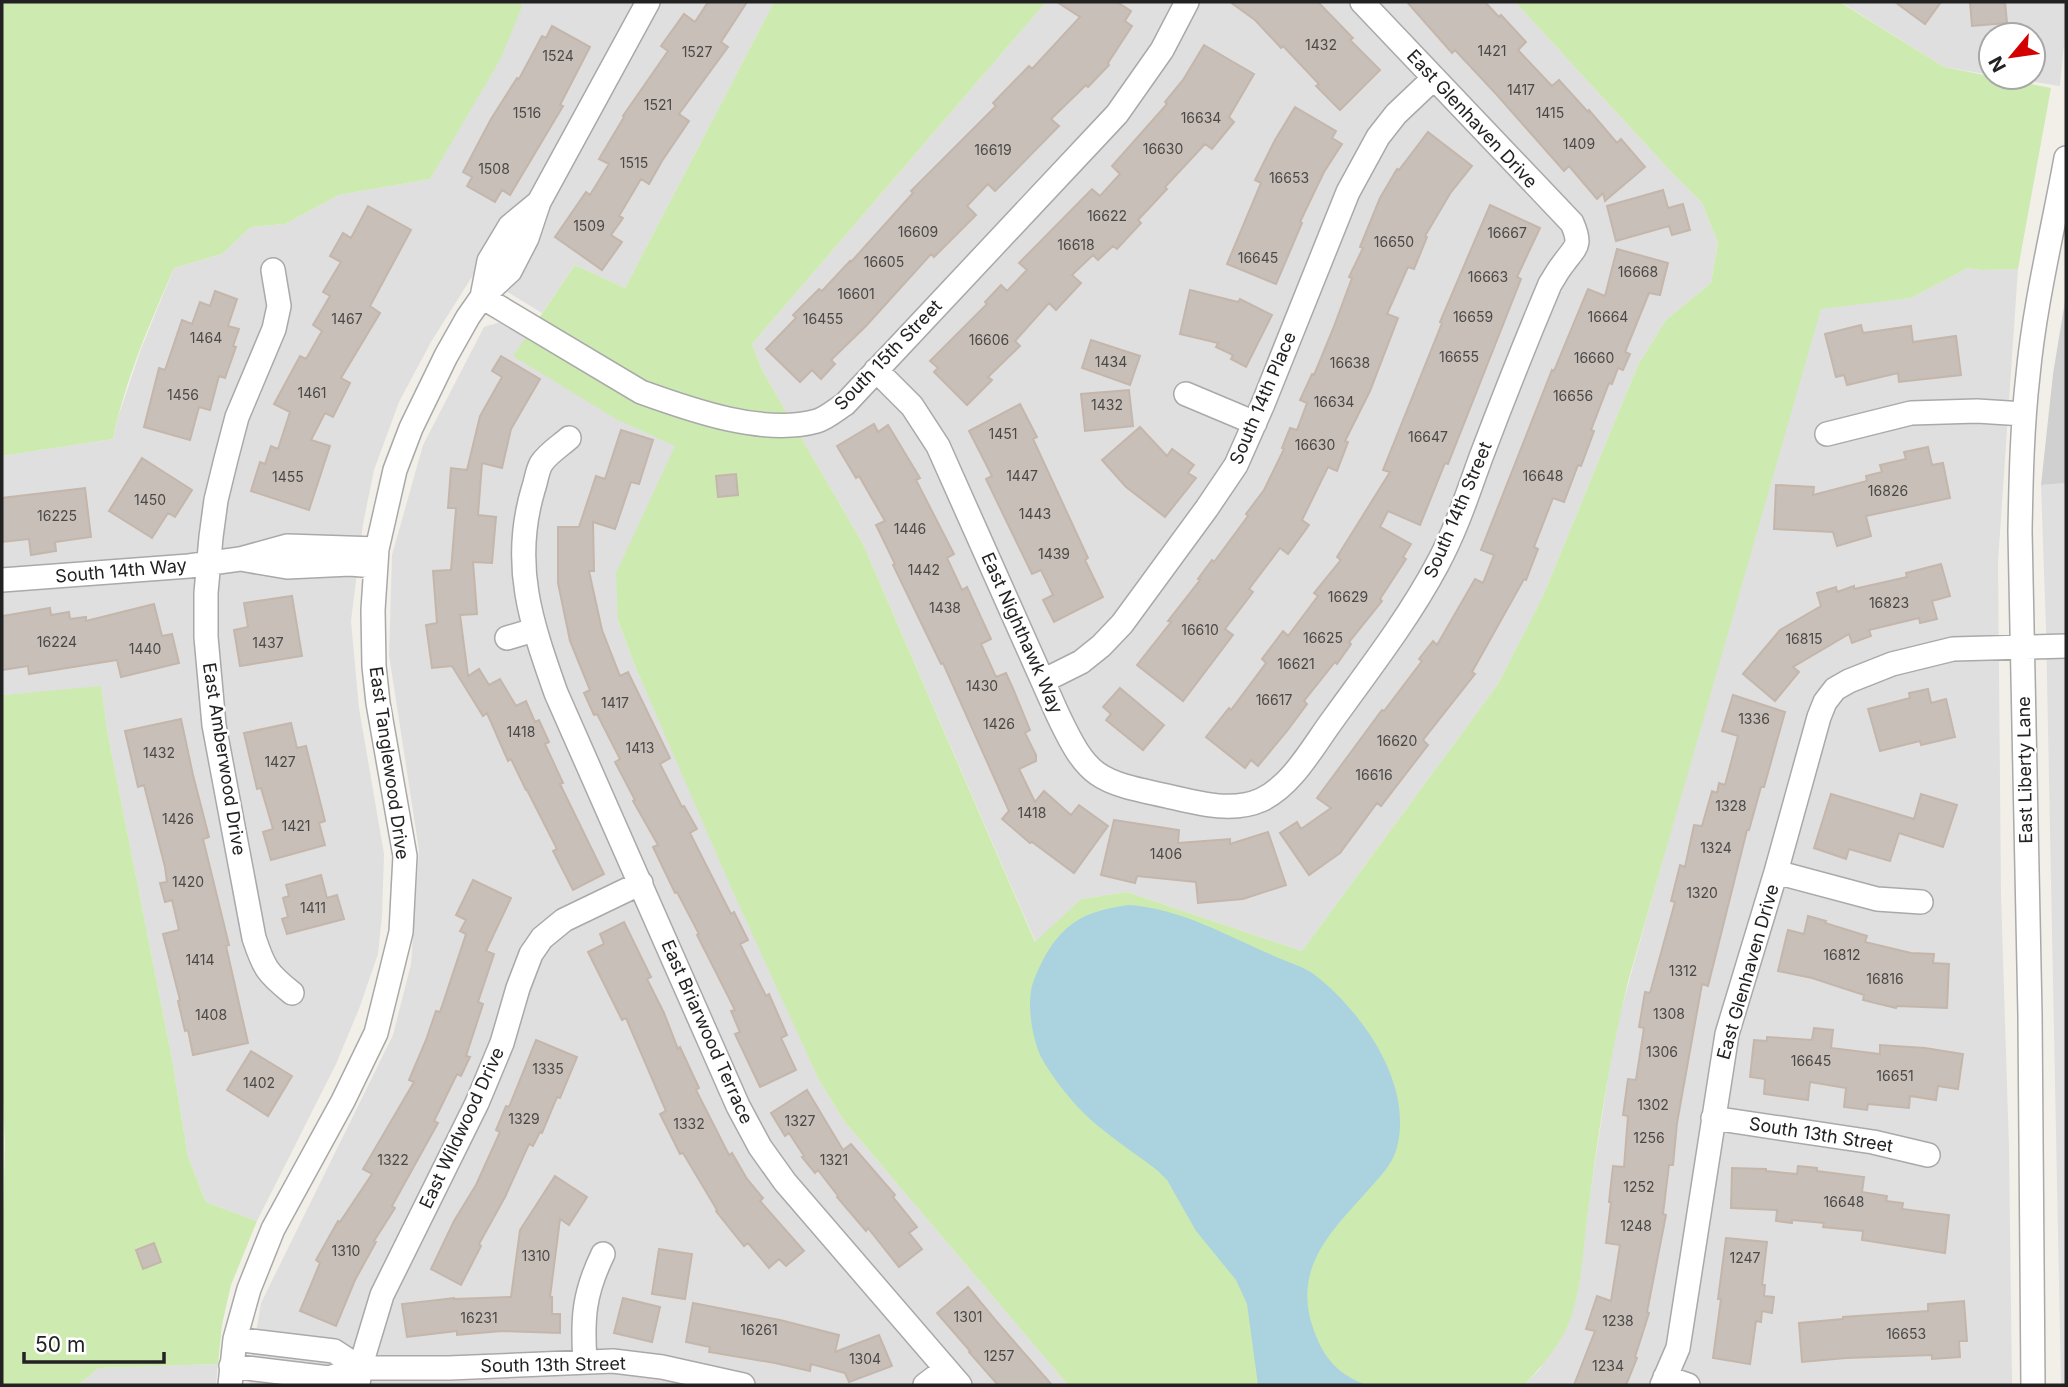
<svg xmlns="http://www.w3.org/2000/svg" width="2068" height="1387" font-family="Inter,sans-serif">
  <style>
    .residential { fill: #e0dfdf }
    .religious { fill: #d0d0d0 }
    .grass { fill: #cdebb0 }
    .water { fill: #aad3df }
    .building { fill: #c7bfb8; stroke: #c4b6ab; stroke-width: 2 }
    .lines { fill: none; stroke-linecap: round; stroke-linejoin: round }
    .minor-casing { stroke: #a9a9a9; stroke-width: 26 }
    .minor { stroke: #fff; stroke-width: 23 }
    .labels { text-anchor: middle; stroke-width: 5; stroke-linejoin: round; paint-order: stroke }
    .number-label { font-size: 14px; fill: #4b4948 }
    .street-label { font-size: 18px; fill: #222; stroke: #fff }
  </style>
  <rect width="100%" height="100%" fill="#f2efe9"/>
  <path class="residential" d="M521,2H774L625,288L575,265L542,313L475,272L431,342L399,402L374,470L363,524L351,621L359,708L384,854L382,916L378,954L359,1009L336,1064L257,1221L206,1202L188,1157L172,1059L108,735L101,687L2,695V456L113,439L118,417L141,349L174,268L222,254L251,227L285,224L339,195L430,179L522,7Z
    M1046,2H1515L1673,174L1702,203L1718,243L1711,283L1666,320L1638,365L1543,596L1498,684L1302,951L1127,892L1081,899L1036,943L863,544L762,370L752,344Z
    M1841,2H2066V24L2060,86L2003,77H2033V35H1991V75L1944,67Z
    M1968,268L1980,270L2018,269L1998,562L2001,895L2009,1148L2012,1385H1524L1540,1369L1577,1295L1589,1201L1615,1032L1816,307L1911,298Z
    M504,321L612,388L675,446L618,620L635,666L819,1080L844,1121L1068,1385H250L249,1374L261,1303L393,1035L411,964L419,850L389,655L392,555L423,445L484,327Z
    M2066,483V1385H2061L2046,628L2041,485Z
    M218,1364L216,1385H78L99,1368Z"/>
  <path class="religious" d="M2066,295V483L2041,485L2053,374Z"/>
  <path class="grass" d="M2,2H521L522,7L500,60L430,179L339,195L285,224L251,227L222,254L174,268C150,323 125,380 113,439L2,456Z
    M774,2H1046L752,344L762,370L863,544L1035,942L1081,899L1127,892L1302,951L1498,684L1543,596L1638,365L1666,320L1711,283L1718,243L1702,203L1673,174L1515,2H1840L1944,67L2051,88L2018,269L1980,270L1968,268L1911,298L1821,309L1628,982C1610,1055 1599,1129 1589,1204C1583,1242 1583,1289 1568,1325C1559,1346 1540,1369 1524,1385H1068L844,1121L819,1080L733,892L635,666L618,620L616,573L675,446L616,419L513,356L575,265L625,288Z
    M101,686L108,735L172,1059L188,1157L206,1202L257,1221L231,1285L222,1325L218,1364L99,1368L78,1385H2V1256L5,1144L2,1080V695Z"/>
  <path class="water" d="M1128,905C1179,908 1226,935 1272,955C1286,962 1303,966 1315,975C1362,1012 1411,1081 1398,1143C1395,1161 1382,1175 1370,1188C1330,1233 1289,1270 1316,1336C1326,1361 1341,1376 1367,1385H1258L1247,1304L1236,1280L1196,1231L1167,1180L1158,1171C1130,1149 1098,1130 1074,1103C1062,1089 1048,1071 1040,1055C1032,1036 1027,1006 1032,986C1035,975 1040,966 1045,956C1066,920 1088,911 1128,905Z"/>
  <path class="building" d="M708,2H747L721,42L728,47L679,114L689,121L662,161L649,184L641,179L619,216L623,218L611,235L622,242L602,270L555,237L586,192L590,195L609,164L599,159L624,117L623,116L668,51L661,46L684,14L695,22Z
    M1057,2H1117L1131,11L1125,21L1132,26L1108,63L1109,65L1088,87L1086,85L1051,119L1059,126L1007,179L995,191L988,184L967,206L976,215L934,257L931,254L866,326L831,360L835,364L821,379L812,370L800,382L766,349L796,318L793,315L819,289L822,291L850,261L851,262L913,193L911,191L996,106L993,103L1029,66L1032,69L1080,17Z
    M1230,2H1318L1353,38L1350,40L1380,70L1340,110L1316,86L1319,84L1283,46L1281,48L1255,20Z
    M1407,2H1485L1499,17L1501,15L1526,42L1518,50L1552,86L1559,80L1588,112L1589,110L1617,143L1621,139L1645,167L1605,201L1603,193L1597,199L1569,166L1564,171L1497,95L1455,50L1452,53Z
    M1895,2H1941L1925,24Z
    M1970,2H2005L2007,23L1972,26Z
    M552,26L590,47L560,105L563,106L510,195L502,190L495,202L467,186L472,177L463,172L491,119L517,78L519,79L542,36L546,38Z
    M1204,45L1254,74L1229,117L1234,122L1212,149L1205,144L1165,187L1167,189L1138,220L1141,223L1117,249L1113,246L1098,260L1093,255L1072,275L1081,283L1056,310L1049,303L1015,341L1020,346L988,377L992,380L967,405L934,372L938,368L930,361L987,304L985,302L1001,285L1007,291L1027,270L1019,263L1092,189L1100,196L1120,174L1112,166L1167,104L1165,102L1183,80Z
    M1295,107L1336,131L1332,138L1342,144L1324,172L1300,222L1302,223L1276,284L1227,264L1261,183L1255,180L1275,140Z
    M1428,132L1472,166L1451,192L1425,236L1427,237L1414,269L1408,267L1387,314L1398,318L1370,391L1345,441L1348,442L1337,471L1328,467L1302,520L1309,525L1288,554L1280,548L1249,589L1253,592L1225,629L1233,635L1183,701L1137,665L1171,622L1168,621L1200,580L1198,579L1212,560L1214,562L1248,516L1246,514L1264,490L1284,449L1282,448L1290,428L1297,430L1307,403L1300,400L1312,374L1314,375L1333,329L1352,278L1349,277L1363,248L1360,247L1380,198L1397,169L1399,170Z
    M1663,190L1668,208L1683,204L1690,230L1672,235L1669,226L1616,241L1607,206Z
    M1490,205L1540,228L1517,277L1521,279L1448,464L1445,463L1420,525L1388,511L1380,527L1411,544L1403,557L1406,559L1380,599L1382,601L1349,642L1351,644L1337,664L1335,662L1304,701L1307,704L1287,731L1258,766L1251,760L1245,768L1206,737L1229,708L1231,710L1266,663L1262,659L1283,631L1288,636L1318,596L1314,593L1341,560L1337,557L1390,472L1383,470L1442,323L1440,322Z
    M368,206L411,230L370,306L380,313L341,378L350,383L333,417L325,413L311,440L330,446L309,510L251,491L260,462L265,464L271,446L278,449L290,412L274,404L300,356L306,359L322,331L313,325L330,296L323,292L341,262L330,256L343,233L351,238Z
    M1617,249L1668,263L1660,295L1649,293L1625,352L1630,354L1623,370L1618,368L1612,384L1609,383L1591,430L1594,431L1581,466L1578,465L1564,502L1553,498L1534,547L1538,549L1526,580L1524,579L1472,672L1475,674L1423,740L1428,745L1381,806L1377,803L1340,853L1309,875L1280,833L1297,822L1301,829L1331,808L1317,798L1382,710L1384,711L1422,661L1419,659L1433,641L1437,645L1475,579L1483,583L1494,555L1481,550L1552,370L1554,371L1588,289L1605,296Z
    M1190,290L1238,302L1240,299L1272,315L1246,367L1231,359L1233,355L1216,347L1218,343L1180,334Z
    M215,291L237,299L228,326L239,329L233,346L236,347L225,378L219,376L210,410L199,407L190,440L144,427L159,368L165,370L182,320L192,324L200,302L210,306Z
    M1861,325L1863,333L1911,326L1913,342L1956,336L1961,375L1899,382L1898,373L1847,385L1844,375L1836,377L1825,334Z
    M1091,340L1140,356L1130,385L1082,368Z
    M501,356L540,379L511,429L502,468L482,463L478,515L496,517L492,563L473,562L477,614L460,615L468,676L479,669L489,685L500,679L516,706L526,701L535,722L539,720L549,742L545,744L563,783L560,784L604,874L573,890L553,851L557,849L527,790H526L511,759L508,761L487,713L483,716L452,666L432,668L426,625L437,623L433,571L451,570L456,508H448L451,468L467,470L480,416L502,377L492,371Z
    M1129,390L1133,426L1085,431L1081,394Z
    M1020,404L1037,437L1033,439L1088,558L1085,560L1103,597L1054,622L1043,600L1053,595L1041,570L1032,574L986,479L992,476L969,431Z
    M874,424L878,432L888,425L920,478L916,480L954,554L947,558L962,590L967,587L991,639L981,644L996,677L1006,673L1014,691L1030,730L1025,733L1036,755V761L1019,769L1035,802L1044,791L1071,815L1079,805L1108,826L1074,873L1032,842L1030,843L1002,819L1009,811L943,663L941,664L893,565L895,564L876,525L885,521L859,476L856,478L837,446Z
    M1140,427L1167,456L1172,449L1194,465L1188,473L1196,478L1165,517L1126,487L1102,460Z
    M621,430L653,440L639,484L631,482L615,529L593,522L594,571H589L602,630L620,676L628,672L670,758L660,764L682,807L684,806L697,829L690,833L698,849L731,914L734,912L748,940L740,944L766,996L769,994L787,1035L781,1038L796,1070L760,1087L735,1034L740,1032L731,1011L735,1010L697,935L699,934L677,892L675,893L653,847L658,845L633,801L635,800L615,762L620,759L597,714L594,715L584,693L590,690L570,641L558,583V527H579L596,476L605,479Z
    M1928,447L1932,465L1943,463L1950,498L1866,516L1871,536L1837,546L1833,532L1774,529L1776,485L1814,487L1813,495L1867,481L1866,476L1882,472L1880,465L1906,459L1904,452Z
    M142,458L192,490L175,517L168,513L152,538L109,511Z
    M736,474L738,495L718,497L716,476Z
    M85,488L91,537L55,542L56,551L31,555L29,539L2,542V498Z
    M1941,564L1950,596L1932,601L1937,619L1920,623L1919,618L1869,630L1871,636L1852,643L1849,634L1793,667L1799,672L1775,701L1743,674L1780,630L1821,606L1817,593L1836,587L1837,592L1854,586V589L1907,577L1906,573Z
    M292,596L302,656L240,666L234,630L248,627L244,603Z
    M154,604L162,636L172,634L179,663L121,677L117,660L29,674L28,666L2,670V616L50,608L51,615L69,612L70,619L86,617V621Z
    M1120,688L1164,725L1143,750L1106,720L1111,714L1103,707Z
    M1928,689L1931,703L1946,699L1955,737L1921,745L1920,741L1880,751L1868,709L1910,698L1909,693Z
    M1733,695L1785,712L1764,787H1761L1749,830H1747L1708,986L1702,984L1677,1123L1673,1165H1669L1663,1214L1666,1215L1647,1312L1649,1313L1635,1357L1637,1358L1626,1385H1574L1595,1331L1586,1329L1597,1296L1611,1301L1620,1245L1606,1243L1611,1202H1609L1613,1166L1624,1167L1628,1116L1623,1115L1628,1079L1636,1080L1644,1028L1639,1027L1645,992L1650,993L1675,902L1671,901L1680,865L1685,867L1694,825L1702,826L1712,791L1717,793L1719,783L1725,785L1738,736L1722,731Z
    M181,719L193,775L209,837L203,839L229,945L226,946L248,1043L193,1055L188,1030L185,1031L178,1001L180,1000L163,934L179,930L172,900L165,902L160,883L167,882L165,867L144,785L138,787L125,731Z
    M291,723L297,748L306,746L325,821L319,823L325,845L271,860L263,832L273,829L261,788L257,789L244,733Z
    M1831,794L1914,819L1921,794L1957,805L1943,847L1899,833L1890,861L1849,849L1846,859L1814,848Z
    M1114,820L1179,830L1178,843L1230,839V844L1268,832L1286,885L1243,899L1198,903L1196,882L1137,876L1135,883L1101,875Z
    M321,875L327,898L337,895L344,919L287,934L282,919L288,917L283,898L289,896L286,885Z
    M473,880L511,898L486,951L494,954L478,1002L483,1004L466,1056L470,1057L461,1076L457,1074L434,1121L438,1123L392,1206L395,1208L374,1241L376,1242L355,1280L336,1326L300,1311L320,1263L316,1260L338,1221L340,1222L372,1174L363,1169L414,1082L409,1080L426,1040L436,1011L440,1012L466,934L460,931L466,920L456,915Z
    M1808,916L1826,921L1825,923L1867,936L1865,942L1911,953L1934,954L1933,963L1949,964L1947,1008L1897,1006L1896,1008L1863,1000L1864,995L1812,978L1778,971L1788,930L1804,934Z
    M624,922L651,977L647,979L664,1013L678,1049L680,1047L699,1088L696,1090L729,1155L732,1153L747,1179L763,1198L760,1201L804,1251L786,1266L779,1259L769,1268L748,1243L744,1246L716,1211L717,1210L683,1153L680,1154L660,1114L666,1111L626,1018L622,1020L588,952L604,944L600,934Z
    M1814,1028L1833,1030L1831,1048L1880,1054V1045L1925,1048L1963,1054L1958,1089L1938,1086L1936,1100L1910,1096L1909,1108L1868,1104L1867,1110L1844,1107L1846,1088L1810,1082L1808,1100L1764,1094L1765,1079L1750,1077L1754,1040L1767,1041V1037L1812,1040Z
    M536,1040L577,1057L560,1098L557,1097L542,1133L540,1132L533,1146L529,1144L505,1197L479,1244L481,1246L461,1285L431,1269L454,1221L476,1185L500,1132L496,1130L506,1106L509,1107Z
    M251,1051L292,1076L268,1116L227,1090Z
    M807,1090L843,1150L851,1144L895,1195L893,1197L917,1227L909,1233L922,1249L899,1267L868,1228L866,1231L837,1197L838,1196L818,1170L815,1173L802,1157L804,1156L789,1133L785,1136L771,1113Z
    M1798,1166L1817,1168V1171L1864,1177L1862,1192L1887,1196L1886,1201L1903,1203L1902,1209L1949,1215L1945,1253L1862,1240L1863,1231L1823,1227L1824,1223L1792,1220V1223L1776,1221L1777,1210L1731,1208L1732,1168L1766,1169V1171L1797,1174Z
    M555,1176L587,1197L569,1225L560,1219L550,1297H552V1314H560V1333L502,1331L457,1335V1331L407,1337L402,1304L454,1298V1299L511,1297L520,1230Z
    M1726,1238L1767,1242L1762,1285H1765L1764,1296L1774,1297L1772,1313L1762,1311L1761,1322L1756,1321L1750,1364L1713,1358L1721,1299H1718Z
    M154,1243L161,1262L143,1269L136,1250Z
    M659,1249L692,1254L685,1299L652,1294Z
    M968,1287L997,1322L1052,1385H998L969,1352L970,1351L937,1313Z
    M623,1298L660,1307L652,1342L614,1333Z
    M1964,1301L1967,1341H1959L1960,1357L1932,1359V1355L1846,1358L1802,1362L1799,1323L1843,1319V1317L1928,1311V1304Z
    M693,1303L780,1320L839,1335L835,1352L879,1335L892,1366L849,1382L845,1373L811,1364L810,1371L775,1363L709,1352L710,1347L686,1342Z"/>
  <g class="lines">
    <g class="minor-casing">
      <path id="minor" d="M273,270L279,306L274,329L237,417L226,459L216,500L211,537L206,593V637L214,725L254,938C264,968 267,973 292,993
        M482,297L641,392C691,410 764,436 817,421C827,418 837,409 845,404L1117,114L1162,50L1187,2
        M482,297L489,261L510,226L539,202
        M876,370L912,406L938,446L1057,713C1088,779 1097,781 1167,796C1197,803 1232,813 1261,800C1293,785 1313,746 1334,718C1370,668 1408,619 1437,565C1456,530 1468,493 1481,457C1503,399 1526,341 1550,284C1554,278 1558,270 1563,264C1576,246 1582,246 1572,223L1362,2
        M1186,394L1255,423
        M1827,434L1911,413L1977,411L2024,414
        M569,438C560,446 547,454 541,464C537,471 536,482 533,490C511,565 531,622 556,693L738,1106L760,1147L785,1182L960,1385
        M246,560L287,567L350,564L374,566
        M2,580L189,566L240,559L287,546L377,549
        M507,638L534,630
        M1043,681L1081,662L1101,646L1122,624L1207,508L1236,465L1263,404L1348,192L1378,137L1396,114L1434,78
        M1776,872L1877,899L1921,902
        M1713,1118L1873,1142L1928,1155
        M235,1339L334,1351L360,1368
        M585,1361C582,1318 584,1293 603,1254
        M231,1366L329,1378L360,1368H449L613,1361L662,1367L743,1385
        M1665,1377L1688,1385
        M230,1385L235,1339L249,1289L273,1229L343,1101L376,1033L401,932L405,856L378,703L374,666L373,610L377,549L395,470L411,428L446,356L468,317L482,297L510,271L527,238L539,202L648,2
        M358,1385L360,1368L382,1295L477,1103L502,1043L518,988L531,954L542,938L564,920L641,883
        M925,1385L946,1369
        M1662,1385L1678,1348L1727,1034L1776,872L1819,717L1825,702L1835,689L1849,681L1892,664L1953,649L2066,646
        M2033,1385L2030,1015L2020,531C2021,479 2022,427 2028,375C2035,302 2053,230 2066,158"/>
    </g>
    <use href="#minor" class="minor"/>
  </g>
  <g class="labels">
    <g class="number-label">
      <text x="1321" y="50">1432</text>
      <text x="1492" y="56">1421</text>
      <text x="697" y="57">1527</text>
      <text x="558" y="61">1524</text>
      <text x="1521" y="95">1417</text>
      <text x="658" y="110">1521</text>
      <text x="527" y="118">1516</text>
      <text x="1550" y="118">1415</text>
      <text x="1201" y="123">16634</text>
      <text x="1579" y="149">1409</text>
      <text x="1163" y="154">16630</text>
      <text x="993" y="155">16619</text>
      <text x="634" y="168">1515</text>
      <text x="494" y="174">1508</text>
      <text x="1289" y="183">16653</text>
      <text x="1107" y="221">16622</text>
      <text x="589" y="231">1509</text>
      <text x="918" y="237">16609</text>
      <text x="1507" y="238">16667</text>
      <text x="1394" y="247">16650</text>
      <text x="1076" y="250">16618</text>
      <text x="1258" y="263">16645</text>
      <text x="884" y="267">16605</text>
      <text x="1638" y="277">16668</text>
      <text x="1488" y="282">16663</text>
      <text x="856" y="299">16601</text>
      <text x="1473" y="322">16659</text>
      <text x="1608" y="322">16664</text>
      <text x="347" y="324">1467</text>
      <text x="823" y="324">16455</text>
      <text x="206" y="343">1464</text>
      <text x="989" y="345">16606</text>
      <text x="1459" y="362">16655</text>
      <text x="1594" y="363">16660</text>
      <text x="1111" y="367">1434</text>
      <text x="1350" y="368">16638</text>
      <text x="312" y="398">1461</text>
      <text x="183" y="400">1456</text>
      <text x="1573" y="401">16656</text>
      <text x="1334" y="407">16634</text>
      <text x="1107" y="410">1432</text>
      <text x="1003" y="439">1451</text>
      <text x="1428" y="442">16647</text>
      <text x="1315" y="450">16630</text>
      <text x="1022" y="481">1447</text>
      <text x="1543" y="481">16648</text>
      <text x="288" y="482">1455</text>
      <text x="1888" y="496">16826</text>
      <text x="150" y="505">1450</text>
      <text x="1035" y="519">1443</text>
      <text x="57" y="521">16225</text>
      <text x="910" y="534">1446</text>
      <text x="1054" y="559">1439</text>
      <text x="924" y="575">1442</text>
      <text x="1348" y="602">16629</text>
      <text x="1889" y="608">16823</text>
      <text x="945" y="613">1438</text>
      <text x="1200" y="635">16610</text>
      <text x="1323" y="643">16625</text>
      <text x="1804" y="644">16815</text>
      <text x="57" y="647">16224</text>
      <text x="268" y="648">1437</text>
      <text x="145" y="654">1440</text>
      <text x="1296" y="669">16621</text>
      <text x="982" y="691">1430</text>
      <text x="1274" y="705">16617</text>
      <text x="615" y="708">1417</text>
      <text x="1754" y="724">1336</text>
      <text x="999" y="729">1426</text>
      <text x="521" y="737">1418</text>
      <text x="1397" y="746">16620</text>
      <text x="640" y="753">1413</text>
      <text x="159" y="758">1432</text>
      <text x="280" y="767">1427</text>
      <text x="1374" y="780">16616</text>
      <text x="1731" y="811">1328</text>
      <text x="1032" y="818">1418</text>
      <text x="178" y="824">1426</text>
      <text x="296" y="831">1421</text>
      <text x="1716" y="853">1324</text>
      <text x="1166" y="859">1406</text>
      <text x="188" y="887">1420</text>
      <text x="1702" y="898">1320</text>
      <text x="313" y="913">1411</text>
      <text x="1842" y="960">16812</text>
      <text x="200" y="965">1414</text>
      <text x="1683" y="976">1312</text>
      <text x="1885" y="984">16816</text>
      <text x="1669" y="1019">1308</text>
      <text x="211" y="1020">1408</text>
      <text x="1662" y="1057">1306</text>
      <text x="1811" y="1066">16645</text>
      <text x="548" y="1074">1335</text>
      <text x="1895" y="1081">16651</text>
      <text x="259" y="1088">1402</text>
      <text x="1653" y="1110">1302</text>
      <text x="524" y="1124">1329</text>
      <text x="800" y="1126">1327</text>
      <text x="689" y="1129">1332</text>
      <text x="1649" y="1143">1256</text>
      <text x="393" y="1165">1322</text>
      <text x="834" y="1165">1321</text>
      <text x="1639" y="1192">1252</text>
      <text x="1844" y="1207">16648</text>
      <text x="1636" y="1231">1248</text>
      <text x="346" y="1256">1310</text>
      <text x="536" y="1261">1310</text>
      <text x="1745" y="1263">1247</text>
      <text x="968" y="1322">1301</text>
      <text x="479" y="1323">16231</text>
      <text x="1618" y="1326">1238</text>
      <text x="759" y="1335">16261</text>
      <text x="1906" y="1339">16653</text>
      <text x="999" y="1361">1257</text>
      <text x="865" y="1364">1304</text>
      <text x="1608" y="1371">1234</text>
    </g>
    <g class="street-label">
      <text transform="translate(1472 119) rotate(47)" y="6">East Glenhaven Drive</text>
      <text transform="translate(888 355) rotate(-46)" y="6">South 15th Street</text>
      <text transform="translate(1263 398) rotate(-67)" y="6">South 14th Place</text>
      <text transform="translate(1458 510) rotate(-67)" y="6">South 14th Street</text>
      <text transform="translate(121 571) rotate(-5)" y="6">South 14th Way</text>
      <text transform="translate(1022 633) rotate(66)" y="6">East Nighthawk Way</text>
      <text transform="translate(224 759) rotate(81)" y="6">East Amberwood Drive</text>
      <text transform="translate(389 763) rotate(82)" y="6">East Tanglewood Drive</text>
      <text transform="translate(2025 770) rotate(-91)" y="6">East Liberty Lane</text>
      <text transform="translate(1748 972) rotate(-74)" y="6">East Glenhaven Drive</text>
      <text transform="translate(707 1032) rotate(66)" y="6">East Briarwood Terrace</text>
      <text transform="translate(462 1128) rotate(-65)" y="6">East Wildwood Drive</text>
      <text transform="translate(1821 1135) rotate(9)" y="6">South 13th Street</text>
      <text transform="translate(553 1365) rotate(-1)" y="6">South 13th Street</text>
    </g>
  </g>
  <rect width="2068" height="1387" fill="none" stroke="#222222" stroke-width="7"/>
  <g transform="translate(2012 56) rotate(241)"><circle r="33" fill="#ffffff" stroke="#a7a7a7" stroke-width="2"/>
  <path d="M0-5L12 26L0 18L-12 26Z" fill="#d40000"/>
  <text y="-10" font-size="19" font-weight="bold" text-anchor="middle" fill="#222222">N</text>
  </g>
  <path d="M24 1352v10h140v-10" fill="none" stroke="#222222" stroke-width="3.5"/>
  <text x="35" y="1352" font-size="21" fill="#222222" stroke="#ffffff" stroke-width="5" paint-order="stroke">50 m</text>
</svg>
